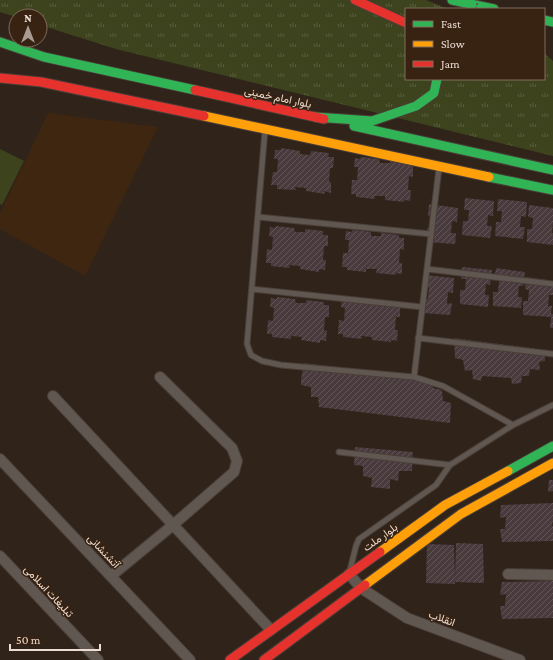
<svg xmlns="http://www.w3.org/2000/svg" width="553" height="660" font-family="'Crimson Pro',Vazirmatn,serif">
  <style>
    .built { fill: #3f2611 }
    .grass { fill: url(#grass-tufts) }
    .pitch { fill: #3d441d }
    .building { fill: url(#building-hatch) }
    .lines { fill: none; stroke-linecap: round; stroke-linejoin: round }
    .lane-casing { stroke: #4a3e38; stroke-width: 7 }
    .street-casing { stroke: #4a3e38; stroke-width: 12 }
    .fast-casing { stroke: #4a3e38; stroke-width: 11 }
    .slow-casing { stroke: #4a3e38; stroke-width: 11 }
    .jam-casing { stroke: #4a3e38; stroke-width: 11 }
    .lane { stroke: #605750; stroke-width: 5 }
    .street { stroke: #605750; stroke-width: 10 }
    .fast { stroke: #30b455; stroke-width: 9 }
    .slow { stroke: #ff9f0a; stroke-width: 9 }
    .jam { stroke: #e5322d; stroke-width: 9 }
    .path-bridge { stroke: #5f5650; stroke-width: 2; stroke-dasharray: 2 2; stroke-linecap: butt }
    .labels { text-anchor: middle; stroke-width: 3; stroke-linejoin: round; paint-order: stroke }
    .street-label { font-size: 11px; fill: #ecdcd2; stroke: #382211 }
  </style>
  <defs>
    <pattern id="grass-tufts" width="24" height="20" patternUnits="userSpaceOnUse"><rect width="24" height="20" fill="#3d441d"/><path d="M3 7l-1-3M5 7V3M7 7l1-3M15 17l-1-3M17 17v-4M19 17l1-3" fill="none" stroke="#595e3d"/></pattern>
    <pattern id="building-hatch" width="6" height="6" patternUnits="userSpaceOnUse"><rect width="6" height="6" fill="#493a3e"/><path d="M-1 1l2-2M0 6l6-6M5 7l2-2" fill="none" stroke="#635659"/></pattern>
  </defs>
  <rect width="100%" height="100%" fill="#2f231a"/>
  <path class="built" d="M48,113L158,127L85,276L0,229V213Z"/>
  <path class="grass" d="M0,0H426L448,9H406V79H544V53L553,61V156L116,49L40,25V16H16V17L0,12Z"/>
  <path class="pitch" d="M0,149L24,161L2,205L0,204Z"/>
  <path class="building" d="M281,148L300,151V154L310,155L311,151L329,153L328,157H334L333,168H330L329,182H331V193L324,191L325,194L306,191V188L295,187L296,190L277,189V185H271L273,172H277L278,159H274L275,150H281Z
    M361,157L379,159L380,163H390V160L413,165V177L409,176L408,190H411L410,201L404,200V202L385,200V196H374L375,199L356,197V194H351L352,180H357L358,167H354L355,158L360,159Z
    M465,198L494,201L493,216L488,215L487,226H492L490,238L462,235L463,221H468L469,210H464Z
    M498,199L527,202L526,217L521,216L520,227H525L523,239L495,236L496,222H501L502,211H497Z
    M429,204L458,208L457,222L452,221L451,233H456L455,244L427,242V228H432L433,217L428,216Z
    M529,205L553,208V222L552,234L553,233V245L527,242V229H532L533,218L528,217Z
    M276,226L294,228L295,232H305V229L323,231V235H328V246H324L323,260H326L325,270L319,269V272L300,269V266L289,265L290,268L271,266V263H266L267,249L272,250L273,237L269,236L270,227L275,228Z
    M352,230L371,232V236H381V233L399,235V238H404V250L400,249L399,263H402V274L395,273L396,275L376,273L377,269H366V272L347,270V267H342L343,253H348L349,240H345L346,231L352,232Z
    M462,267L492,270L490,285L486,284L485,295H489L488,307L460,304V290H465L466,279H461Z
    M496,268L525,272L523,286H519L518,297H522L521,308L493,306V292H498L499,281L494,280Z
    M425,275L454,278L453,293L448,292L447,304L452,303L450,315L423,313V299H428L429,288L424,287Z
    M526,277L553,281V295H549L548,306H552L551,314H553V328H550L551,317L523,315V301H528L529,290L525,289Z
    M277,297L295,299L296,303H306V300L324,302V305H329V317H325L324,331L327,330L326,341L320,340V343L301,340L302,337L291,336V339L272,337V334H267L268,320L273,321L274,308L270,307L271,298L277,299Z
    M342,298L400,305V317H396L395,330H398L397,341L391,340V342L372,340V337L361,336L362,339L343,337V334H338L339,320L344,321L345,308L341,307Z
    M454,338L545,350V361L539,362L540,370L530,369L529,376H522L521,383L512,384L511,378L482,376L481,381L473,379L472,370L465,371L463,360L455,358Z
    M304,363L434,380L433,388L442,390L443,401L451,403L450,423L319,407L318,397H311V387L301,385V380Z
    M355,447L413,452L412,471H399L398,481L390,479V489L371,487L372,478L363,476V466L354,465Z
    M549,480H553V491L548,492Z
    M553,503V520L552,526H553V541L502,542L500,529H505L506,517L500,518L501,505Z
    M456,543L483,544L484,583L455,582V584L426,583L427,544L454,545L455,579Z
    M553,581V618L502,619L500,606H505L506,594L500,595L502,582Z"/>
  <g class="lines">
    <g class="lane-casing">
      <path id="lane" d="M265,130L247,344L251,355L262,361L281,365L414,377L443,386L513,425L553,405
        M258,217L431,234
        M427,269L553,284
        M252,289L422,307
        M418,338L553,354
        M414,377L439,168
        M339,452L450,465L513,425
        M350,570L356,546L359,539L436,485L450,465"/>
    </g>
    <g class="street-casing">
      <path id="street" d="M53,396L271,630
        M0,459L190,660
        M0,556L98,660
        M349,574L361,588L407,618L520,660
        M508,574L553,575
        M111,576L173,525L234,472L237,461L232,448L160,377"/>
    </g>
    <g class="fast-casing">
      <path id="fast" d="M452,0L494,9
        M544,20L553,22
        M0,42L44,57L195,90
        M315,117L372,121L416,106L434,93L437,79
        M354,126L553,170
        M489,177L553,190
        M508,471L553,446"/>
    </g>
    <g class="slow-casing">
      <path id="slow" d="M204,116L489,177
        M380,552L445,505L508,471
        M365,585L461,514L553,463"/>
    </g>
    <g class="jam-casing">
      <path id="jam" d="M355,0L406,23
        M0,78L41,82L204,116
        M195,90L324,119
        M230,660L380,552
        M264,660L365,585"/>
    </g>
    <use href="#lane" class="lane"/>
    <use href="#street" class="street"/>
    <use href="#fast" class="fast"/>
    <use href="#slow" class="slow"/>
    <use href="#jam" class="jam"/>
    <path class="path-bridge" d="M476,9L478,0"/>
  </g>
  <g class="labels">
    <g class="street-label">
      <text transform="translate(278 97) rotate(12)" y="4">بلوار امام خمینی</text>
      <text transform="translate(380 537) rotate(-36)" y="4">بلوار ملت</text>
      <text transform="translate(104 551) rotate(47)" y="4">آتشنشانی</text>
      <text transform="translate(49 591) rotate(47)" y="4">تبلیغات اسلامی</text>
      <text transform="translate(442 618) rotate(20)" y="4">انقلاب</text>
    </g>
  </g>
  <rect x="405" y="8" width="140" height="72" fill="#382211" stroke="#806c5e"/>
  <rect x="413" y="21" width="20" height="6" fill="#30b455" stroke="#806c5e"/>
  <text x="441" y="28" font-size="12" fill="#ecdcd2">Fast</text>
  <rect x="413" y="41" width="20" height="6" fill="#ff9f0a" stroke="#806c5e"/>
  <text x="441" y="48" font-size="12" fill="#ecdcd2">Slow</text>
  <rect x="413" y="61" width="20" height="6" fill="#e5322d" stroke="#806c5e"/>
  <text x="441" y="68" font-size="12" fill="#ecdcd2">Jam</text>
  <g transform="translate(28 28)"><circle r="19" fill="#382211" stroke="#806c5e"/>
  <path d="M0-3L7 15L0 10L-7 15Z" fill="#aa9b92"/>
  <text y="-6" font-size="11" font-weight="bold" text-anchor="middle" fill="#ecdcd2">N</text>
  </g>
  <path d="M10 644v6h90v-6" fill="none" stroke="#ecdcd2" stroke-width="2"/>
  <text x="16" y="644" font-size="12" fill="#ecdcd2" stroke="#382211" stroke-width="3" paint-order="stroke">50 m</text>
</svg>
